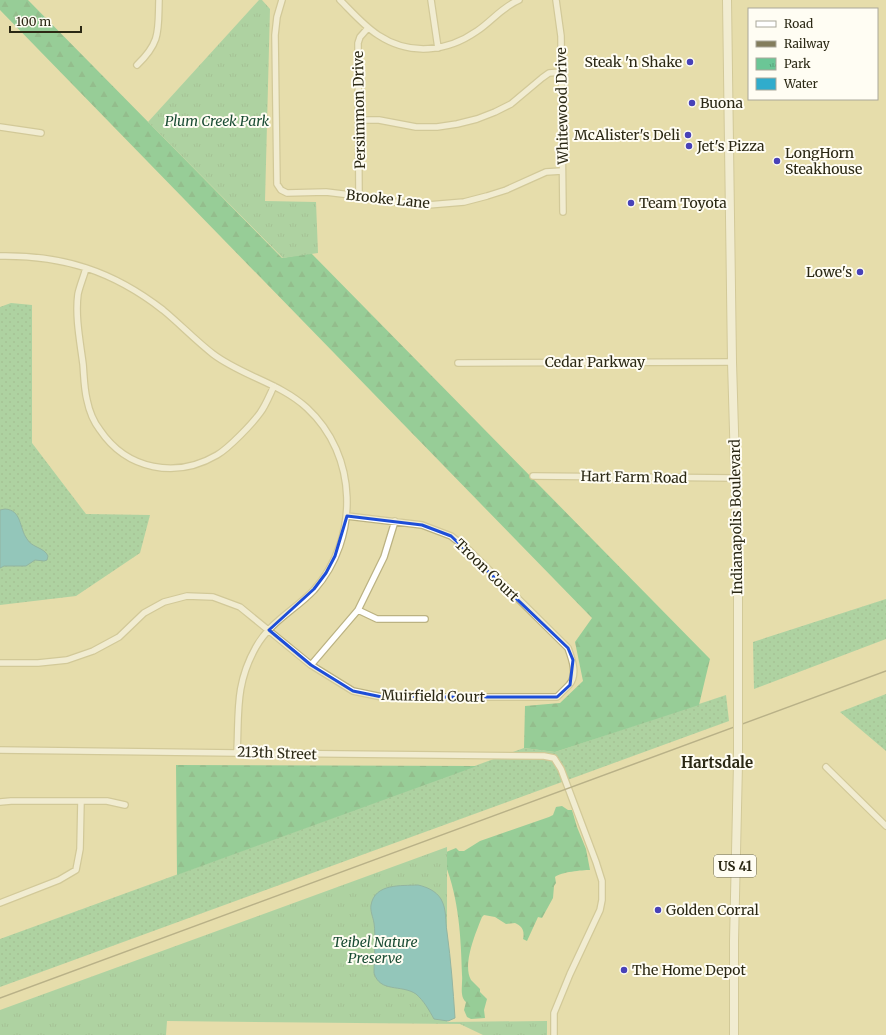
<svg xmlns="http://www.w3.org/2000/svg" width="886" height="1035" font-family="Merriweather,serif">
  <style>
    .grass { fill: url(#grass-dots) }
    .forest { fill: url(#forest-firs) }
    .park { fill: url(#park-tufts) }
    .water { fill: #30accc; stroke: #2e8495 }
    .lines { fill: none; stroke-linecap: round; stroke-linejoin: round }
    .minor-casing { stroke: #bbb282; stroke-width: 8 }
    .highway-casing { stroke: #bbb282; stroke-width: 10 }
    .minor { stroke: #fff; stroke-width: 5.5 }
    .highway { stroke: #fff; stroke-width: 8 }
    .rail { stroke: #837d5c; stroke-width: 1.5 }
    .highway-bridge-casing { stroke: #bbb282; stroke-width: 10; stroke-linecap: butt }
    .highway-bridge { stroke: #fff; stroke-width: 8 }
    .marked { fill: none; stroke: #1d4ed8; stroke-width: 3; stroke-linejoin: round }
    .poi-dot { fill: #4842b8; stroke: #fffdf3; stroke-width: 1.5 }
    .labels { text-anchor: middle; stroke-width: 4; stroke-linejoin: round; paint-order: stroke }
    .shield { fill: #fffdf3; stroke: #6b6857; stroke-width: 1 }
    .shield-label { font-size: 13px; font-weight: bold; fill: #2b2814 }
    .poi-label { font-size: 14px; fill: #2b2814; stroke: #fffdf3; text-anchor: start }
    .street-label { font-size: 14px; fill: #2b2814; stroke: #fffdf3 }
    .park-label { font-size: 14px; font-style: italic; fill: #1a4c34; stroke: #fffdf3 }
    .neighbourhood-label { font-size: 15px; font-weight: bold; fill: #2b2814; stroke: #fffdf3 }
  </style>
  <defs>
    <pattern id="grass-dots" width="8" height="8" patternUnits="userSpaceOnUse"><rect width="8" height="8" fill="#6bc696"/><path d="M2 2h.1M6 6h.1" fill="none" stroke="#58a179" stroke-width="1.8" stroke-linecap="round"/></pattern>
    <pattern id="forest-firs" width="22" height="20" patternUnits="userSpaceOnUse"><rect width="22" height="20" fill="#39ba7f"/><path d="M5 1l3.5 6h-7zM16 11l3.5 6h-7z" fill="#309767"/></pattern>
    <pattern id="park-tufts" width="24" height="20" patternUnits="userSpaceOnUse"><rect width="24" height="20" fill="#6bc696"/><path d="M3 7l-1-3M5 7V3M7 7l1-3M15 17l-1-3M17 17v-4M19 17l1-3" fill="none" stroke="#58a179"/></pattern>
  </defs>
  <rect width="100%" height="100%" fill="#e6ddac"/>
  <path class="grass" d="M11,303L32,305V443L86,514L150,515L140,553L76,596L0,605V307Z
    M886,599V639L754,689L753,642Z
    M886,694V751L840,712Z
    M726,695L729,721L0,987V939L524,748L555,752Z"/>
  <path class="forest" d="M0,0H28L282,258L311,253L710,659L699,705L555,752L524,748L525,706L560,703L583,681L575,642L592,618L0,10Z
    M176,765L477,766L177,875Z
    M562,806L568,810H572L577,827L586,849L590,870C582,870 561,872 555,877L556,883L554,886L553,898L542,918L538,917L527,941L523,939C525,931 522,926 515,923L506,924L495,917L484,915L482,917C476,932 462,965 471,980C474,983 477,986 480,989V992L487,999L484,1010L485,1018L471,1019L467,1017L464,1010L466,1002C459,996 463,984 462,975C461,938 459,899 445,864L429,859L456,848L459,851H464L480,841L549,817L553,815L556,807Z"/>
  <path class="park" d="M259,0H262L270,9L265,201L316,202L318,253L283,258L148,122Z
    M447,847V1022L547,1021V1035H483L460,1024L167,1021L166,1035H0V1010Z"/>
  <path class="water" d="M5,509C22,510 19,528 27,539C32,548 44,547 48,556L47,560L44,561L35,560L26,566H4L0,568V510Z
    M418,885C427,887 436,891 441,899C447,910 445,920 447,932C451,961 453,989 455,1018L448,1021L434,1019C429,1010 424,1001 416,994C401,984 380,993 374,973C374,959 376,936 374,923C373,917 370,911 371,905C375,883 401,886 418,885Z"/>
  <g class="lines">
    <g class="minor-casing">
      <path id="minor" d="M282,0L277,17L275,35L277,184L281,190L287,193L326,192L359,196L393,202L428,205L464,202L487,196L506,190L546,172L562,171
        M340,0C352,12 364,26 378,35C410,56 447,52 477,31C492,21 502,7 519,0
        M431,0L438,48
        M556,0L561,36L563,212
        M137,65C161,42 158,31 159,0
        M359,120H379L416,127H437L457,124L477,119L495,112L511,104L542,78L549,73L561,72
        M0,127L41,133
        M359,196L358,43L360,37L368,28
        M0,256C63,255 113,271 163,310C180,324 195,340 213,354C242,376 280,383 307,408C358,455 360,538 314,590C295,610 270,622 256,647C235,684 239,712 237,752
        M86,268C84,276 80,285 78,294C75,316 80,341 83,364C84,375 84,388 87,400C89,410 93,421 100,430C127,470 176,479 217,455C229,448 252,424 260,413C266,405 270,394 274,386
        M458,363L732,362
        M533,476L734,478
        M358,610L377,619H425
        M0,663H38L67,660L93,651L119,637L144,613L164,602L187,596L213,597L240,607L311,665L353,691L382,697H557C561,693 565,689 569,685C578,675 572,659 568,648L469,550L451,536L422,525L347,516
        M311,665L358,610L384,557L395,521
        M0,750C181,752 363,755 544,756L554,758L561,769L596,862L602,881V900L600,910L570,974L554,1013V1035
        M826,767L886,826
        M0,802L11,801H107L125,805
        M0,903L59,880L76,870L80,849L81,801"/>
    </g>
    <g class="highway-casing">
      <path id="highway" d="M727,0L732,362L738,568V665
        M734,1035V941L738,764"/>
    </g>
    <use href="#minor" class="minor"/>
    <use href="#highway" class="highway"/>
    <path class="rail" d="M0,998L886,671"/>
    <g class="highway-bridge-casing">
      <path id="highway-bridge" d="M738,764V665"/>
    </g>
    <use href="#highway-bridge" class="highway-bridge"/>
  </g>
  <path d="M0 0H886V1035H0ZM347,516L422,525L451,536L568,648L573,660L570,685L557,697H382L353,691L311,665L269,630L314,589L326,573L335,556Z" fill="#e6ddac" fill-opacity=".55" fill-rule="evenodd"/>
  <path class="marked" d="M347,516L422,525L451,536L568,648L573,660L570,685L557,697H382L353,691L311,665L269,630L314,589L326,573L335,556Z"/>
  <g class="poi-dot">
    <circle cx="690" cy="62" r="4"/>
    <circle cx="692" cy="103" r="4"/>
    <circle cx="688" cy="135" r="4"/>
    <circle cx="689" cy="146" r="4"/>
    <circle cx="777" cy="161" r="4"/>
    <circle cx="631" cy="203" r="4"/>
    <circle cx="860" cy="272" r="4"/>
    <circle cx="658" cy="910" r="4"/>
    <circle cx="624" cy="970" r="4"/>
  </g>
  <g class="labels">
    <rect class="shield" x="714" y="855" width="42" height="22" rx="3"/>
    <g class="shield-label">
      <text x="735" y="871">US 41</text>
    </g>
    <g class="poi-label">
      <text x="682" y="67" text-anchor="end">Steak 'n Shake</text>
      <text x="700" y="108">Buona</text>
      <text x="680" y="140" text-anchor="end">McAlister's Deli</text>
      <text x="697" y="151">Jet's Pizza</text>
      <text x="785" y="158">LongHorn<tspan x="785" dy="16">Steakhouse</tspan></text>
      <text x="639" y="208">Team Toyota</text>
      <text x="852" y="277" text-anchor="end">Lowe's</text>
      <text x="666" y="915">Golden Corral</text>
      <text x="632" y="975">The Home Depot</text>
    </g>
    <g class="street-label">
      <text transform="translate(562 106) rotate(-91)" y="5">Whitewood Drive</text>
      <text transform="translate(359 110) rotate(-91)" y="5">Persimmon Drive</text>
      <text transform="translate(388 199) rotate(6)" y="5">Brooke Lane</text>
      <text x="595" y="367">Cedar Parkway</text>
      <text transform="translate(634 477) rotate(1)" y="5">Hart Farm Road</text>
      <text transform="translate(736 517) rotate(-91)" y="5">Indianapolis Boulevard</text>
      <text transform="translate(487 570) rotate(44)" y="5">Troon Court</text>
      <text transform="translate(433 696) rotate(1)" y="5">Muirfield Court</text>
      <text transform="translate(277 753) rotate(2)" y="5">213th Street</text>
    </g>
    <g class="park-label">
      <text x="217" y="126">Plum Creek Park</text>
      <text x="375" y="947">Teibel Nature<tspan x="375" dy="16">Preserve</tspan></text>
    </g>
    <g class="neighbourhood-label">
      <text x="717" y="768">Hartsdale</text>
    </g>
  </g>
  <rect x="748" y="8" width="130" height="92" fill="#fffdf3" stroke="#aaa89a"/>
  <rect x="756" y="21" width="20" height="6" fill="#ffffff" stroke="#aaa89a"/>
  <text x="784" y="28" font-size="12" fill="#2b2814">Road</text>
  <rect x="756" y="41" width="20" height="6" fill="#837d5c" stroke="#aaa89a"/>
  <text x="784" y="48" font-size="12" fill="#2b2814">Railway</text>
  <rect x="756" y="58" width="20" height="12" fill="url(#park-tufts)" stroke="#aaa89a"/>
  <text x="784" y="68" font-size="12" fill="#2b2814">Park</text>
  <rect x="756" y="78" width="20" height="12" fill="#30accc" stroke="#aaa89a"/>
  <text x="784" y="88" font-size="12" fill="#2b2814">Water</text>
  <path d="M10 26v6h71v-6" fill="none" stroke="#2b2814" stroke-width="2"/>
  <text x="16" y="26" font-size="12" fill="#2b2814" stroke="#fffdf3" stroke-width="3" paint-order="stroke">100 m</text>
</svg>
